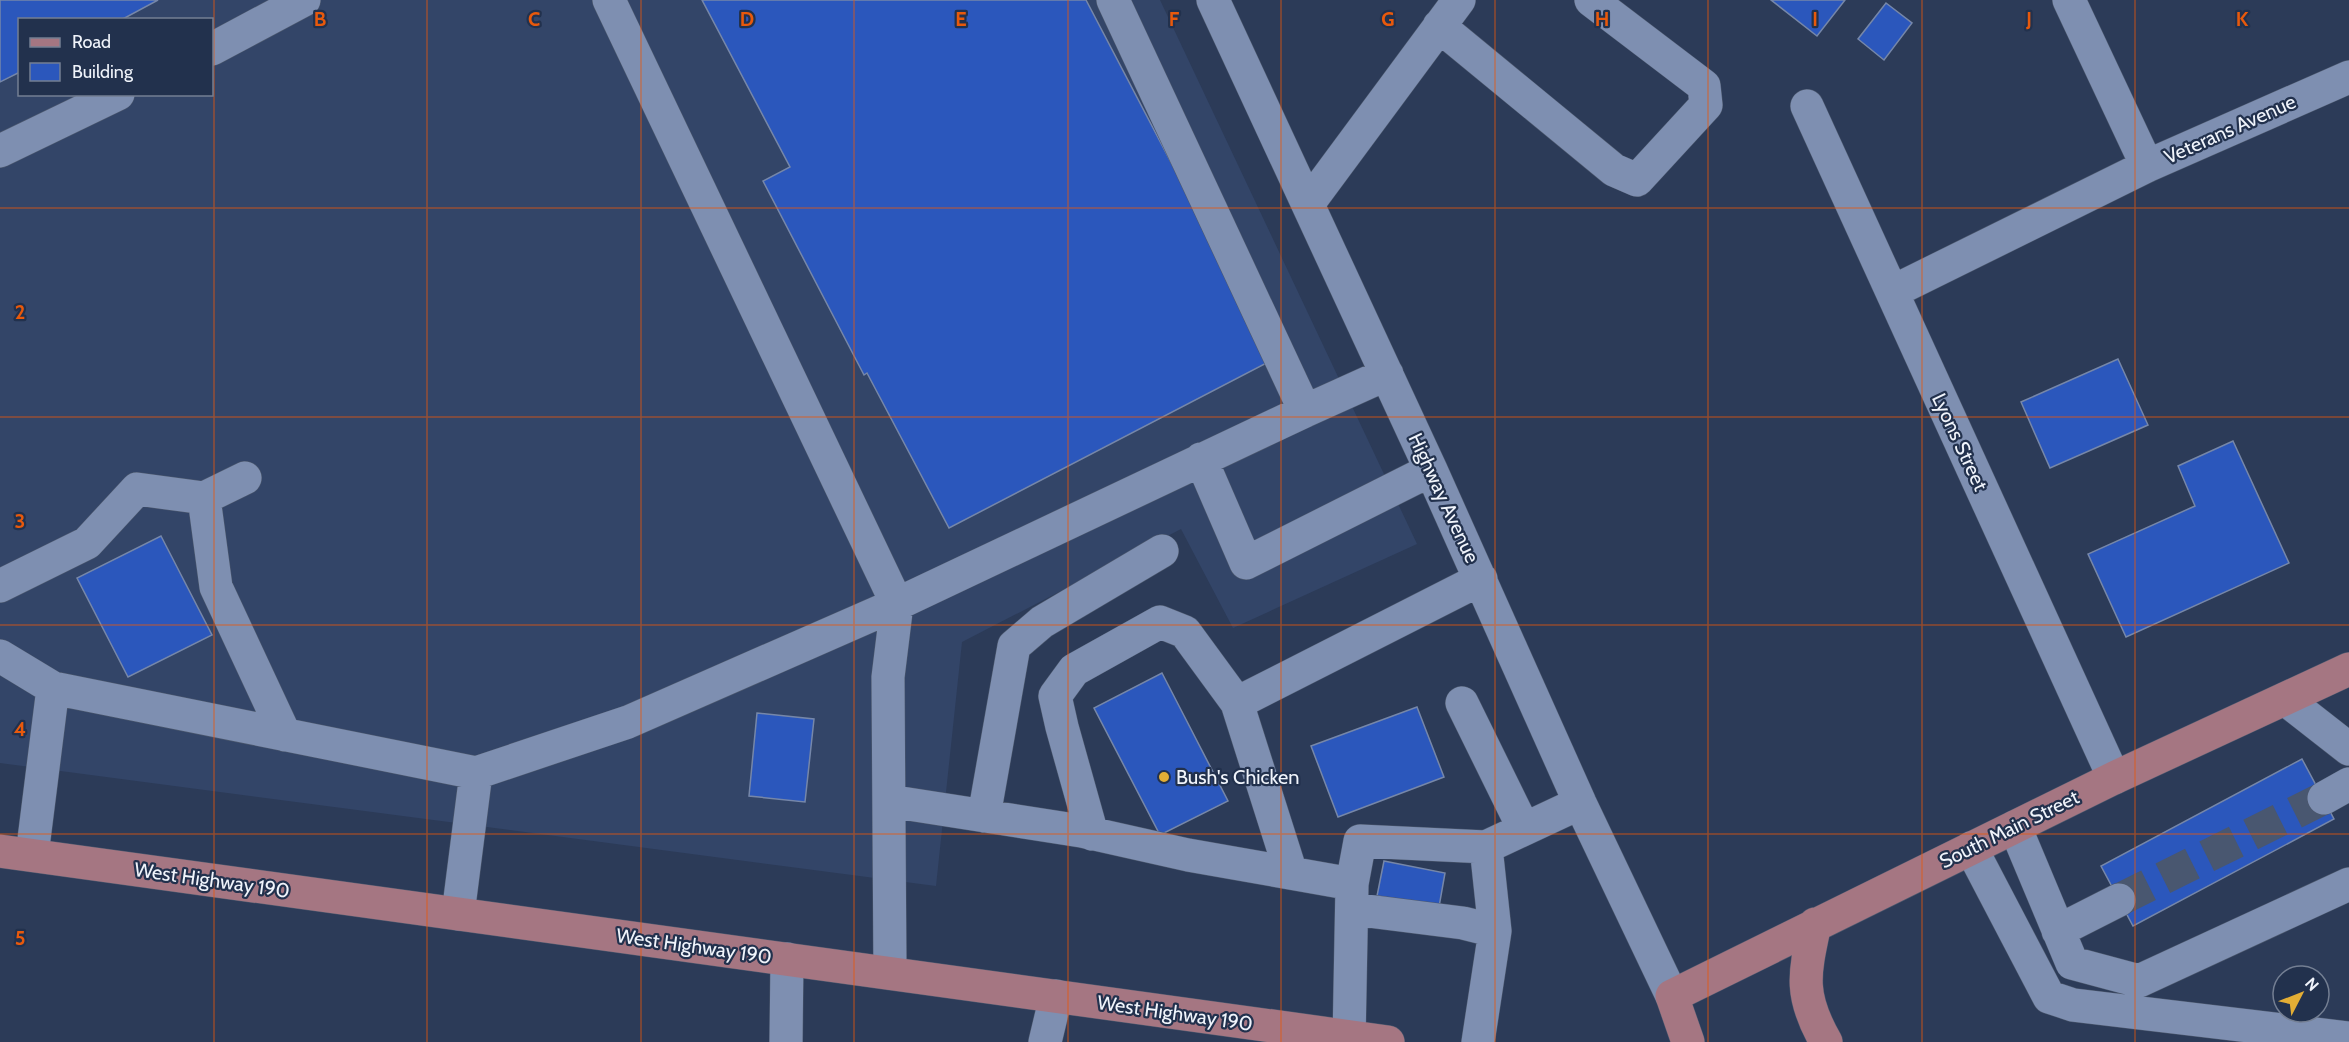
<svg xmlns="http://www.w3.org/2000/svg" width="2349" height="1042" font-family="Cabin,sans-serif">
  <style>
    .built { fill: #334568; fill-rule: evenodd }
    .building { fill: #2b57bc; stroke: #7687a9; stroke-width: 1.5 }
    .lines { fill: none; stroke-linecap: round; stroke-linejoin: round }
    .minor-tunnel { stroke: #495770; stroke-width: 33; stroke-dasharray: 33 16; stroke-linecap: butt }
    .minor-casing { stroke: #4d596e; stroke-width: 34 }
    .major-casing { stroke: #4d596e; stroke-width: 34 }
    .minor { stroke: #7e8fb1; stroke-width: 33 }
    .major { stroke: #a57682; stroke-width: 33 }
    .grid { fill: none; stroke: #e8590c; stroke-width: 1.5; stroke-opacity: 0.55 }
    .poi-dot { fill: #e3ae35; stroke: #22314d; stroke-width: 2 }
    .labels { text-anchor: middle; stroke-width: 4.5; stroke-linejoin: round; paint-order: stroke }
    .street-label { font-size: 20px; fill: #f0f4fb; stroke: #22314d }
    .poi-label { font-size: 20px; fill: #f0f4fb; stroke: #22314d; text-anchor: start }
    .grid-label { font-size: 20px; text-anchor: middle; font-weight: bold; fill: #e8590c; stroke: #22314d; stroke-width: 4.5; stroke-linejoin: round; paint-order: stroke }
  </style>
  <rect width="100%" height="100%" fill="#2c3b58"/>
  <path class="built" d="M0,0H1160L1417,544L1233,628L1181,529L962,642L936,886L0,763ZM20,20H212V94H20Z"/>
  <path class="building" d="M0,0H158L121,20H20V72L0,82Z
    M702,0H1086L1274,359L949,528L867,373L864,375L763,181L790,167Z
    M1771,0H1845L1817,36Z
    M1886,3L1912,23L1884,60L1858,39Z
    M2118,359L2148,425L2050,468L2021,402Z
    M2233,441L2289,563L2126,637L2088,554L2195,506L2178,466Z
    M161,536L212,635L128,677L77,578Z
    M1162,673L1228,801L1160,835L1094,708Z
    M1417,707L1444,777L1338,817L1311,746Z
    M757,713L814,719L805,802L749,796Z
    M2302,759L2334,819L2133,926L2101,866Z
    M1384,861L1445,873L1439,907L1377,896Z"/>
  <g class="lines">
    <path class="minor-tunnel" d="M2119,900L2324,798"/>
    <g class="minor-casing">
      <path id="minor" d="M609,0L897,604L888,677L890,973
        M1213,0L1431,470L1580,803L1672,996
        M2069,0L2147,166
        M1439,26L1614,170L1637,180L1706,105L1704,86L1591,0
        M212,49L304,0
        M1807,106L2114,778
        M0,151L118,94
        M1308,204L1459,0
        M1892,292L2147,166L2349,77
        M1305,411L1387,374
        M1201,459L1246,563L1431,470
        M204,498L245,478
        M0,586L87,543L137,489L204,498L216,587L285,735
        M0,656L53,688L32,855
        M53,688L476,773L458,914
        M2285,699L2349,749
        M1462,703L1524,829
        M476,773L628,722L897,604L1305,411L1113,0
        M2324,798L2349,784
        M889,801L1081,831L1188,855L1352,884L1349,1042
        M984,816L1014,646L1042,622L1162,551
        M2015,827L2072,963L2139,981L2349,884
        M1092,834L1062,727L1055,696L1074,670L1160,622L1185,632L1237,703
        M1486,847L1495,931
        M1971,848L2049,997L2073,1005L2349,1038
        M1291,873L1237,703L1481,579
        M1352,884L1360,841L1486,847L1580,803
        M1352,909L1463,923L1495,931L1478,1042
        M2058,931L2119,900
        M786,1042L787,959
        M1045,1042L1056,996"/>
    </g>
    <g class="major-casing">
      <path id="major" d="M0,851L1388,1042
        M1815,924C1804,975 1799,995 1826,1042
        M1688,1042L1672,996L2114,778L2349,669"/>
    </g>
    <use href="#minor" class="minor"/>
    <use href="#major" class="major"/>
  </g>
  <path class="grid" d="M214,0V1042M427,0V1042M641,0V1042M854,0V1042M1068,0V1042M1281,0V1042M1495,0V1042M1708,0V1042M1922,0V1042M2135,0V1042M0,208H2349M0,417H2349M0,625H2349M0,834H2349"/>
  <circle class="poi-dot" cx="1164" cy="777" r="6"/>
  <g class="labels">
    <g class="street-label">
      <text transform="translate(2230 129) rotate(-24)" y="7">Veterans Avenue</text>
      <text transform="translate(1960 442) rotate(65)" y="7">Lyons Street</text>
      <text transform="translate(1444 498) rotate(65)" y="7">Highway Avenue</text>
      <text transform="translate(2009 829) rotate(-26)" y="7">South Main Street</text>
      <text transform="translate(212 880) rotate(8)" y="7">West Highway 190</text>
      <text transform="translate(694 946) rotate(8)" y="7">West Highway 190</text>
      <text transform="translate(1175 1013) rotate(8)" y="7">West Highway 190</text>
    </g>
    <g class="poi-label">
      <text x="1176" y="784">Bush's Chicken</text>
    </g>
  </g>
  <g class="grid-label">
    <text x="320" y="26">B</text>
    <text x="534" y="26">C</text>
    <text x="747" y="26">D</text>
    <text x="961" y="26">E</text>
    <text x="1174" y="26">F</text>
    <text x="1388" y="26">G</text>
    <text x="1602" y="26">H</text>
    <text x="1815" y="26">I</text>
    <text x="2029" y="26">J</text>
    <text x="2242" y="26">K</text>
    <text x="20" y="319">2</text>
    <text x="20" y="528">3</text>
    <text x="20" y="736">4</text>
    <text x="20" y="945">5</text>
  </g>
  <rect x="18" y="18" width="195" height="78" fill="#22314d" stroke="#747f93" stroke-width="1.5"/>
  <rect x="30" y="38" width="30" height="9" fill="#a57682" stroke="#747f93" stroke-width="1.5"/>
  <text x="72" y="48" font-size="18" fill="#f0f4fb">Road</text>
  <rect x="30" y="63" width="30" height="18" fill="#2b57bc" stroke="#747f93" stroke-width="1.5"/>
  <text x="72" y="78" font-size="18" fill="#f0f4fb">Building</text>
  <g transform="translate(2301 994) rotate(48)"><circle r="28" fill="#22314d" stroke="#747f93" stroke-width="1.5"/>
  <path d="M0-4.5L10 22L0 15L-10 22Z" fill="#e3ae35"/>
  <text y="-9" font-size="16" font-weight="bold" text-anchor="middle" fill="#f0f4fb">N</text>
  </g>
</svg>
